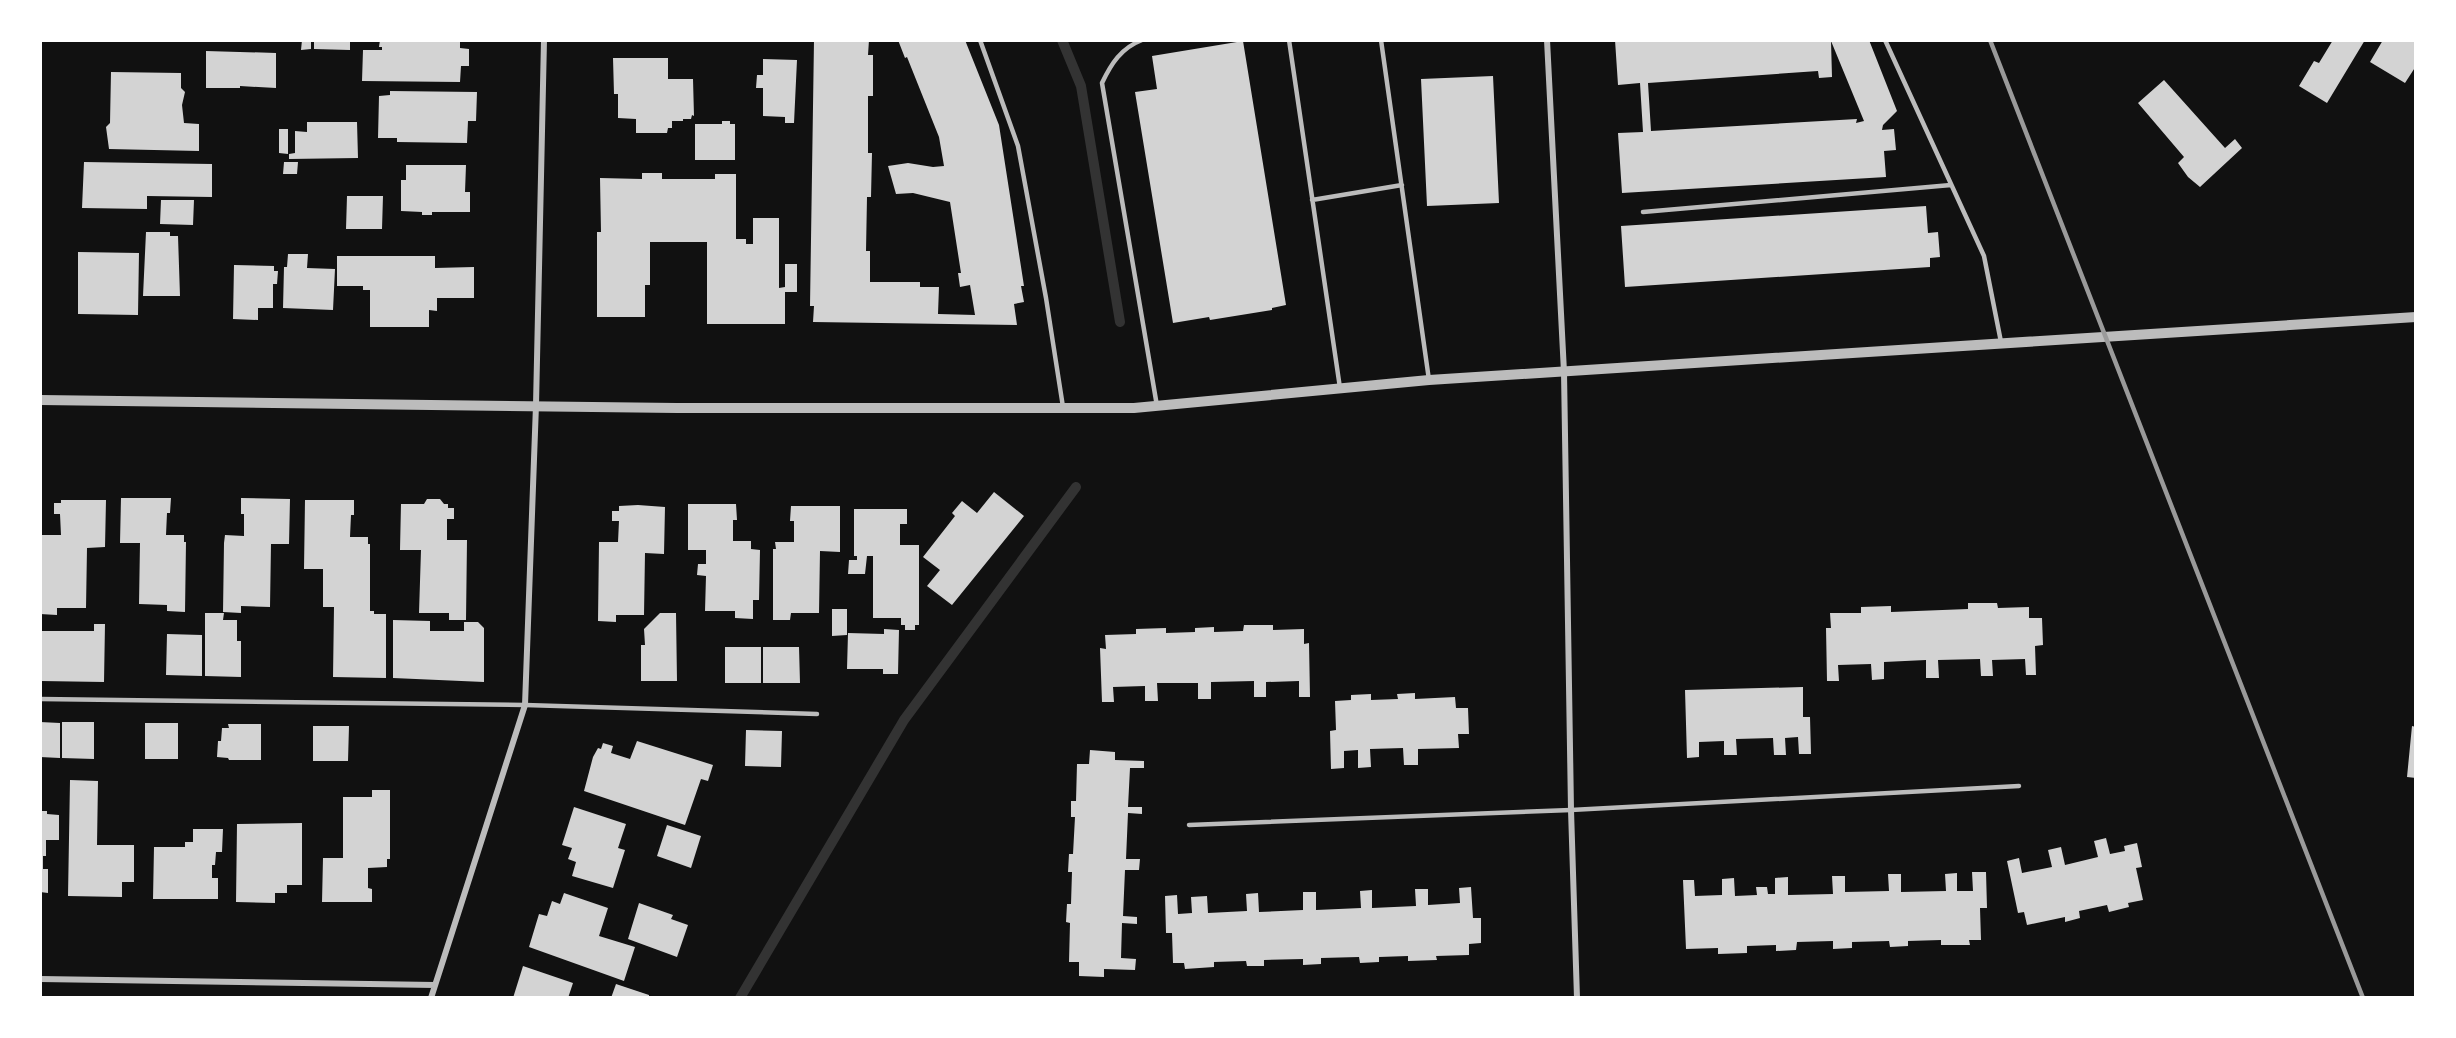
<svg xmlns="http://www.w3.org/2000/svg" width="2456" height="1038" font-family="'Fira Sans Condensed',sans-serif">
  <style>
    .lines { fill: none; stroke-linecap: round; stroke-linejoin: round }
    .stream { stroke: #333; stroke-width: 10 }
    .building { fill: #d3d3d3; fill-rule: evenodd }
    .service { stroke: #bcbcbc; stroke-width: 4.5 }
    .minor { stroke: #bcbcbc; stroke-width: 6 }
    .tertiary { stroke: #bcbcbc; stroke-width: 10 }
    .rail { stroke: #9a9a9a; stroke-width: 4.5 }
  </style>
  <rect width="100%" height="100%" fill="#111"/>
  <g class="lines">
    <path class="stream" d="M1062,40L1081,86L1120,322
      M740,998L904,720L1076,487"/>
  </g>
  <path class="building" d="M302,40H311V49L301,50Z
    M314,40H350V50L314,49Z
    M380,40H460V48L469,49V66H461L460,82L362,81L363,50H382V47H379Z
    M814,40H869L868,55H873V96H868V153H872L871,197H867L866,251H870V282H920V287H939L938,314L975,315L970,285L960,287L958,273H961L950,202L913,193L896,194L888,166L908,163L933,167L944,166L939,137L907,57L905,58L898,40H965L999,125L1024,286H1021L1024,302L1014,304L1017,325L813,322L814,306H810Z
    M1615,40H1869L1897,111L1883,125L1882,130L1894,129L1896,150L1884,151L1886,177L1622,193L1618,133L1643,132L1640,83L1618,85ZM1831,41L1864,121L1856,123L1857,119L1651,131L1648,83L1818,71L1819,78L1832,77Z
    M2333,40H2365L2327,103L2299,86L2314,61L2319,63Z
    M2383,40H2416V66L2405,83L2370,62Z
    M1243,41L1286,305L1272,308V310L1210,320L1209,317L1173,323L1135,92L1157,89L1152,56Z
    M206,51L276,53V88L240,86V88H206Z
    M613,58H668V79H693L694,116L692,115L691,119H683V121H672V128H668L667,133H636V119L618,118V94H614Z
    M763,59L797,60L794,123H785V117L763,116V88H756L757,75H763Z
    M111,72L181,73V88L185,92L182,105L184,123L199,124V151L109,149L106,127L110,123Z
    M1493,76L1499,203L1427,206L1421,79Z
    M2164,80L2225,148L2235,139L2242,148L2200,187L2188,177L2178,163L2184,157L2138,103Z
    M390,91L477,92L476,121H468L467,143L397,142V138H378L379,96L390,95Z
    M722,121H730V124H735V160H695V124H722Z
    M307,122H357L358,158L289,159V154L295,153V131L307,132Z
    M279,129H288V154L279,153Z
    M84,162L212,164V197L147,196V209L82,208Z
    M284,162H298L297,174H283Z
    M406,165H466L465,192H470V212H432V215H422V212L401,211V180H406Z
    M642,173H662V179H715V174H736V239H746V244H753V218H779V288L785,287V264H797V292H785V324H707V242H650V285H645V317H597V232H601L600,178L642,179Z
    M347,196H383L382,229H346Z
    M161,200H194L193,225L160,224Z
    M1926,206L1928,233L1938,232L1940,257L1930,258V267L1625,287L1621,226Z
    M146,232H170V236H178L180,296H143Z
    M78,252L139,253L138,315L78,314Z
    M288,254H308L307,268L335,269L333,310L283,308L284,267H287Z
    M337,256H435V268L474,267V298H437V311L429,310V327H370V290H363V286H337Z
    M234,265L274,266V271H278L277,284H273V308H258V320L233,319Z
    M994,492L1024,516L952,605L927,586L940,570L923,557L955,516L952,513L962,501L977,513Z
    M121,498H171L170,513H167L166,535H184V542H186L185,612L167,611V605L139,604L140,543H120Z
    M241,498L290,499L289,544H271L270,607L241,606V613L223,612L224,543L225,535L244,536V514H241Z
    M427,499H440L444,504H448V508H454V519H447V540H467L466,620H449V613H419L421,550H400L401,504H424Z
    M61,500H106L105,547L87,548L86,608H57V615L40,614L41,535H61L60,514H54V503H61Z
    M305,500H354V515H351L350,537H368V544H370V611H374V614H386V678L333,677L334,607H323V569H304Z
    M688,504H736L737,520H733V541H751V549L760,550L759,600H753V619L735,618V611H705L706,576L697,575L698,564H706V550H688Z
    M638,505L665,507L664,554L645,553L644,615H616V622L598,621L599,542H618L619,521H612V511H619V506Z
    M791,506H840V552L820,551L819,613H791L790,620H773V549H776L775,542H794V521H790Z
    M854,509H907V524H900V545H919V625H915V630H905V625H901V618H873V556H867L865,574H848L849,560H857V556H854Z
    M1968,603H1997L1998,608L2029,607V618H2042L2043,645L2035,646L2036,675H2026L2025,659L1992,660L1993,676H1981L1980,659L1938,660L1939,678H1926V660L1884,662V679L1872,680L1871,664L1838,665L1839,681H1827L1826,628H1831L1830,613H1861V607L1891,606V612L1968,609Z
    M832,609H847V635L832,636Z
    M205,613H224L223,620H237V641H241V677L205,676Z
    M660,613H676L677,681H641V645H645L644,629Z
    M393,620L430,621V631H464V622H478L484,628V682L393,678Z
    M94,624H105L104,682L40,681V631H94Z
    M1244,625H1273V630L1304,629V644L1309,643L1310,697H1299V681L1266,682V697H1254V681L1211,682V699H1198V683H1157L1158,701H1145V686L1113,687L1114,702H1102L1100,648L1106,649L1105,635L1136,634V629L1166,628V633L1195,632V628L1214,627V632L1243,631Z
    M884,629L899,630L898,674H883V669H847L848,633L884,634Z
    M167,634L202,635V676L166,675Z
    M725,647H761V683H725Z
    M763,647H799L800,683H763Z
    M1803,687V717H1810L1811,754H1799L1798,737L1785,738L1786,755H1774L1773,738L1736,739L1737,755H1724V741L1699,742V757L1687,758L1685,690Z
    M1415,693V699L1455,697L1456,708H1468L1469,734H1458L1459,748L1418,749V765H1404L1403,748L1370,749L1371,767L1358,768V750L1344,751V768L1331,769L1330,731L1336,730L1335,701L1351,700V695L1371,694V700L1398,699L1397,694Z
    M40,722L60,723V758L40,757Z
    M62,722H94V759L62,758Z
    M145,723H178V759H145Z
    M228,724H261V760H229L228,758L217,757L218,741H221L222,728H229Z
    M313,726H349L348,761H313Z
    M2412,726L2416,727V778L2407,777Z
    M746,730L782,731L781,767L745,766Z
    M637,741L713,765L708,781L701,779L685,825L584,791L593,757L598,748L601,749L603,743L613,746L611,753L630,759Z
    M1090,750L1115,752V760L1144,761V768H1130L1128,807H1142V814L1128,813L1126,859H1140L1139,870H1125L1123,916L1137,917V924L1122,923L1121,958L1136,959L1135,970L1104,969V977L1079,976V962H1069L1070,923L1066,922L1067,904H1071L1072,872H1068L1069,854H1073L1075,817H1071V801H1076L1077,764H1089Z
    M70,780L98,781L97,845H134V882H122V897L68,896Z
    M372,790H390V859H387V867L368,868V888L372,889V902H322L323,858H343V797H372Z
    M574,807L626,824L618,848L625,850L613,888L572,876L576,862L568,859L572,848L562,845Z
    M40,811H47V814L59,815V840H46V856H43V869H48V893L40,892Z
    M302,823V885H287V893H275V903L236,902L237,824Z
    M667,825L701,836L691,868L657,856Z
    M193,829H223L222,852H216L215,865H212V878H218V899H153L154,847H185V842H193Z
    M2106,838L2110,854L2125,851L2124,846L2137,843L2142,867L2136,868L2143,900L2128,903L2129,907L2109,912L2107,905L2079,911L2080,918L2065,922V917L2027,925L2024,912L2018,913L2007,861L2019,858L2022,873L2052,867L2048,850L2061,847L2065,865L2098,857L2094,841Z
    M1972,872H1986L1987,908H1980L1981,940H1969L1970,945H1941V940L1908,941V946L1890,947L1889,941L1852,942V948L1833,949V941L1797,942L1796,950L1776,951V945L1747,946V953L1718,954V948L1686,949L1683,880H1694L1695,896L1722,895V879L1734,878L1735,896L1757,895L1756,887H1767L1768,894H1775V878L1788,877V895L1833,894L1832,876H1845V892L1889,891L1888,874H1901V892L1946,891L1945,874L1957,873V891H1973Z
    M1471,887L1473,918H1481V943L1469,944V955L1436,956L1437,960L1408,961V956L1379,957V962L1360,963L1359,957L1321,958V964L1303,965V959L1264,960V966H1247L1246,961L1214,962V967L1185,969L1184,963H1173L1172,933H1166L1165,896L1177,895L1178,914L1192,913L1191,897L1207,896L1208,913L1247,911L1246,894L1258,893L1259,912L1303,910V892H1316V910L1361,908L1360,891L1372,890V908L1416,906L1415,889H1428V905L1460,903L1459,888Z
    M564,893L608,908L599,936L635,947L624,981L529,947L539,914L547,916L552,901L560,904Z
    M639,903L673,915L671,919L688,925L677,957L628,939Z
    M523,966L573,983L568,998H513Z
    M616,984L649,995V998H611Z"/>
  <g class="lines">
    <path class="service" d="M980,40L1018,146L1046,298L1063,407
      M1142,40C1121,48 1111,64 1102,83L1157,406
      M1289,40L1340,388
      M1381,40L1429,380
      M1885,40L1984,256L2001,342
      M1312,200L1402,185
      M1643,212L1951,185
      M40,699L525,705L817,714
      M1189,825L1571,810L2019,786"/>
    <path class="minor" d="M1547,40L1564,372L1571,810L1577,998
      M40,979L435,985
      M431,998L525,705L536,405L544,40"/>
    <path class="tertiary" d="M40,400L677,408H1134L1429,380L2416,317"/>
    <path class="rail" d="M1990,40L2363,998"/>
  </g>
  <rect width="2456" height="1038" fill="none" stroke="#ffffff" stroke-width="84"/>
</svg>
